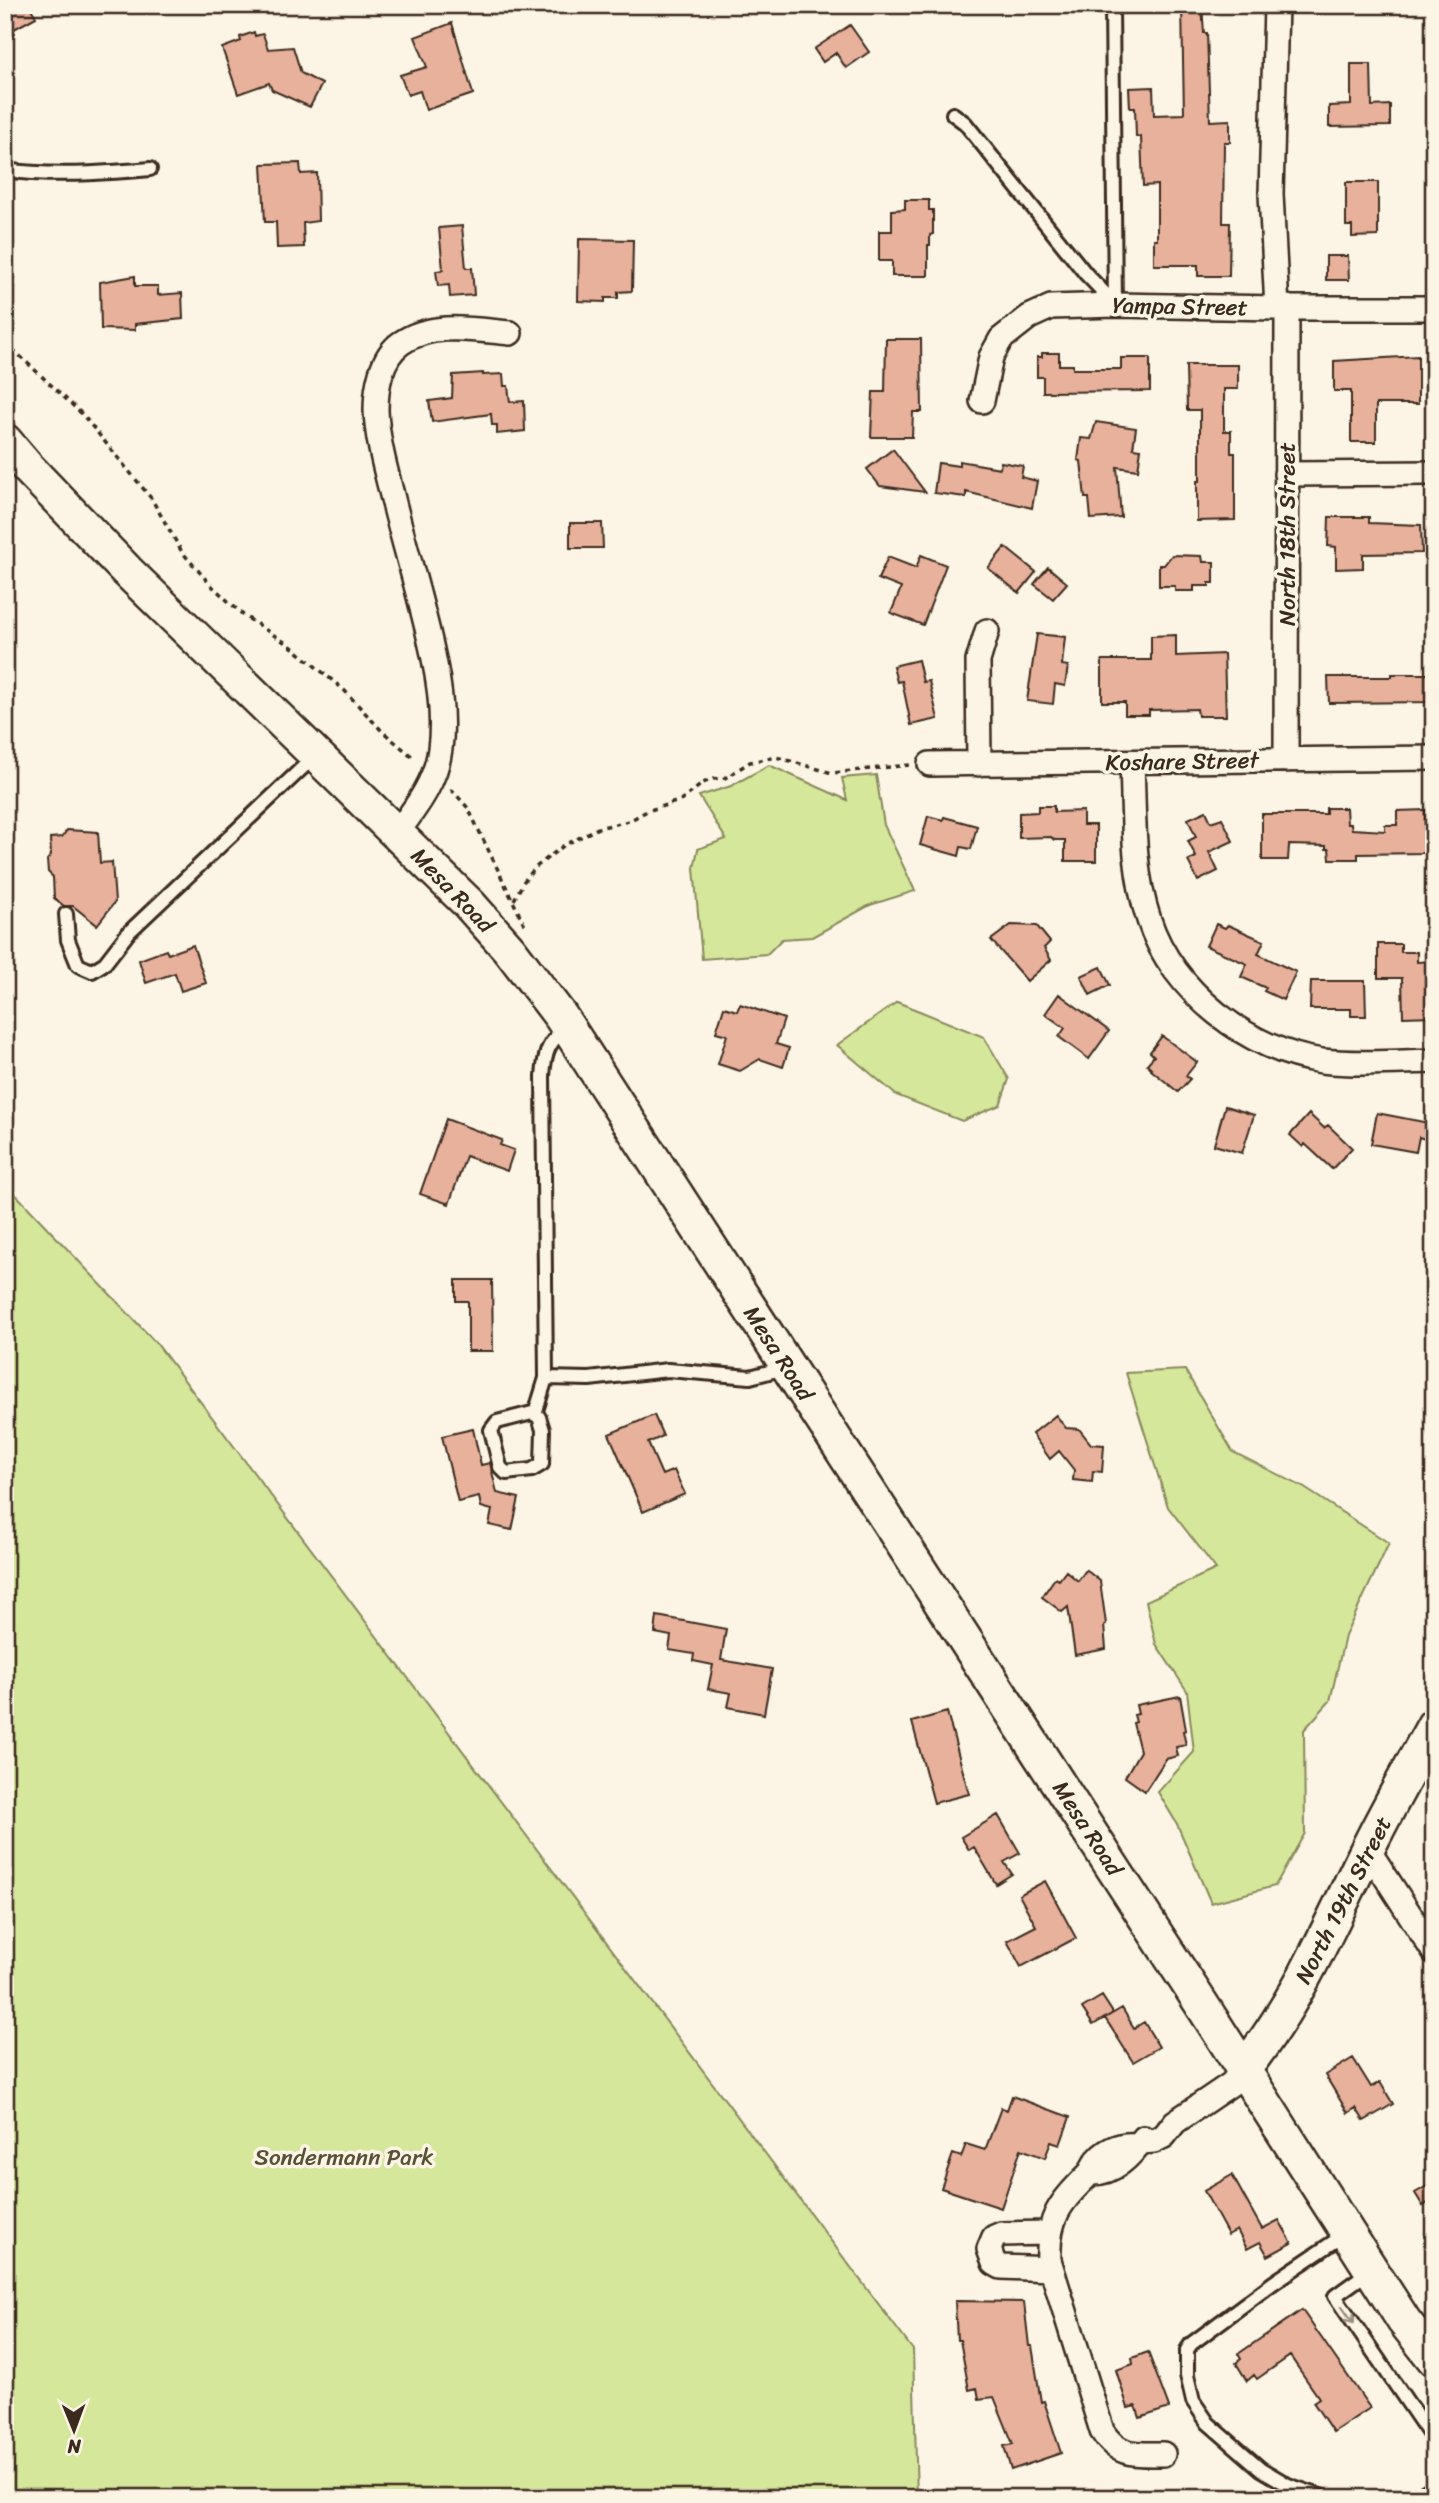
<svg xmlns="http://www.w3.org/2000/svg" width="1439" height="2503" font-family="Sriracha,sans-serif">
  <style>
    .green { fill: #d5e79b; stroke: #88885c; stroke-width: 2 }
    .building { fill: #e7b19c; stroke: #3b2a1e; stroke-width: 2 }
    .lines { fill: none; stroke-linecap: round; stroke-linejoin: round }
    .lane-casing { stroke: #3b2a1e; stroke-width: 18 }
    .street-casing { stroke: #3b2a1e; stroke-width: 28 }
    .secondary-casing { stroke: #3b2a1e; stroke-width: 38 }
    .path { stroke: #3b2a1e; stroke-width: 3.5; stroke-dasharray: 5 5; stroke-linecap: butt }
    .lane { stroke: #fcf5e5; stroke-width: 12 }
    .street { stroke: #fcf5e5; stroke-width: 23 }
    .secondary { stroke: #fcf5e5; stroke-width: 33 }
    .oneway { stroke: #9c9082 }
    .labels { text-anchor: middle; stroke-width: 7; stroke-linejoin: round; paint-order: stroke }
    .street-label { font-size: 23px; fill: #3b2a1e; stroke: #fcf5e5 }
    .park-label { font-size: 23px; fill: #5a5037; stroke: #fcf5e5 }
  </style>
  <rect width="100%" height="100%" fill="#fcf5e5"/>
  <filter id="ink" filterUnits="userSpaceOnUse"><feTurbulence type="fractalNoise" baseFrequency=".0143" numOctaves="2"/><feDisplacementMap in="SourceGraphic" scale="14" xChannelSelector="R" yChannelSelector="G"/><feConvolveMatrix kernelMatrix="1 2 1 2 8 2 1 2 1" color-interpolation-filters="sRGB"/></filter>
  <g filter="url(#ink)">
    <path class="green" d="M769,765L847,800L842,778L876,775L884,825L915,891L870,905L812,937L782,939L767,954L702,959L694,868L698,849L726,839L699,796L731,786Z
      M897,1002L984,1037L1009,1079L1000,1105L962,1121L896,1095L837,1045Z
      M5,1183L157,1344L913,2350L917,2498H5Z
      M1185,1370L1233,1452L1303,1487L1389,1543L1345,1636L1330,1701L1304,1730L1305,1833L1275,1886L1211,1903L1177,1824L1158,1792L1194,1752L1187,1691L1156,1644L1146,1601L1216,1569L1168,1507L1126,1373Z"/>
    <path class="building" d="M5,5H29L36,17L5,34Z
      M1182,5H1202L1204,33H1207L1210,121L1230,120V142H1224L1223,223H1230L1229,276H1198V265H1154V239H1157V185L1143,186L1141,137H1136L1135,108H1130L1129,88L1153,87L1154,115L1184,114Z
      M452,23L473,94L426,110L420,91L408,95L400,75L427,67L415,37Z
      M850,25L869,52L846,68L836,53L823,62L814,49Z
      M254,32L255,36L263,34L268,49L293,47L301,73L322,84L310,107L272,90L269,83L238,94L222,48L241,41L240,37Z
      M1351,64H1371L1372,106L1390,105V126L1329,127V106L1351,105Z
      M300,163L301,174L317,173L318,221L303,223L304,247L277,248L276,222H265L262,164Z
      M1346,182H1378V236L1352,237V226H1346Z
      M905,200H929V210H933V234L930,235V245H928V276H892V261H879V231H892V210L905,209Z
      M462,226L466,268H472L474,295L450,297L449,285L438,286L436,271L443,270L439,228Z
      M579,239L633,240L632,291L618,292V298H605V302L578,301Z
      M1326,256H1348L1349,280H1326Z
      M135,276V286H158V295L182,293L183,319L135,324V330L101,329L100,282Z
      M886,339H921L922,412H913L912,437H871L873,392H885Z
      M1042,353H1059V365H1073V369H1121V358H1150V391L1043,392V377H1037V357H1042Z
      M1418,356V404H1376V442H1351V391H1334V361Z
      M1186,365H1238V389H1224V431H1231V453H1235V520L1197,521V481H1200V410H1187Z
      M483,373V375L503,374L504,386H508L510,402L524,401L525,431L497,434V425H492L491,414L432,422L429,401L452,398L453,375Z
      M1096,422L1136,428L1133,448L1141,449L1138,470L1117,467L1121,517L1091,519L1089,498H1085L1081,461L1078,460L1081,438L1091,439Z
      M893,449L925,492L880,486L867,469Z
      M959,461L1000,468L1001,462L1023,466L1021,477L1037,481L1032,508L966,492V497L934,493L938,463L959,466Z
      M1329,517H1369V523L1421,525L1422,553L1363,554V568L1336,569V547L1328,546Z
      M570,523H602L603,548H570Z
      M1005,547L1036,572L1019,593L988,568Z
      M921,555L946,565L923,625L891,613L901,588L878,579L888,557L916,568Z
      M1172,555L1202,556L1203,562H1214V583H1209V586H1194V591H1175V586H1159V565H1164Z
      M1048,567L1067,583L1053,599L1034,584Z
      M1037,634L1065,637L1062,665L1068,666L1065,686L1055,684L1053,704L1027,701Z
      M1176,635V656L1224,654L1226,716H1198L1197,709L1149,710V715H1125V702H1102V660H1151V636Z
      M918,660L923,682L929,681L938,719L911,725L902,681L897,682L893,666Z
      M1392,674H1434V702L1329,703L1328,677H1392Z
      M1038,806H1054V812L1083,811V825H1096V861H1065V840H1054L1051,837L1019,838V813L1038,812Z
      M1326,808H1346L1347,824H1351L1352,829L1385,831V825H1397V811L1425,810V853L1358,854V859H1330L1329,849H1326V846L1289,845L1288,860H1262V814H1326Z
      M1206,811L1211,822L1222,818L1233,841L1209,852L1218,871L1198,881L1188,861L1196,857L1188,841L1196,837L1188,819Z
      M928,816L943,820L944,817L977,826L971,849L961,847L959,856L920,845Z
      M67,830L98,832L100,863L112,862L115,902L97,925L73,906H64L54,898L53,877L48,872L47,860L51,855L50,838L62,837Z
      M1216,924L1225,928L1228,925L1264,941L1258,954L1296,972L1283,1000L1264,991L1266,988L1241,977L1247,964L1206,946Z
      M1011,925L1037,926L1050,942L1044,948L1051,960L1027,981L991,940Z
      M1378,944H1401V952H1417V962L1434,961V1016L1403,1017L1402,978H1378Z
      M193,945L206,983L181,991L175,973L146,983L139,960L166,950L168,954Z
      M1101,967L1110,985L1090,995L1081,976Z
      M1311,981H1365L1366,1016H1351V1009H1310Z
      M1059,994L1109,1031L1089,1059L1059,1037L1065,1028L1045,1014Z
      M740,1004L784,1019L776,1044L789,1048L783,1067L760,1059L740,1071L718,1064L727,1035L716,1032L724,1007L737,1011Z
      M1162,1036L1197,1062L1186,1076L1190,1079L1178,1092L1151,1070L1152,1069L1147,1064L1154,1056L1150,1052Z
      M1225,1106L1254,1115L1242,1153L1214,1145Z
      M1377,1113L1434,1124V1142L1419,1137L1416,1152L1371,1144Z
      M1309,1114L1324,1128L1328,1125L1352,1148L1332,1169L1305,1144L1303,1147L1290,1135Z
      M446,1119L502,1140L500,1145L514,1150L507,1171L466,1156L449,1204L420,1194Z
      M456,1280H492L493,1351H468V1301H456Z
      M654,1415L663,1436L648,1443L662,1475L674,1470L685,1494L643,1512L609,1434Z
      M1056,1415L1066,1428L1079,1429L1091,1444L1104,1445L1102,1472L1093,1471L1092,1482L1073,1480L1074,1470L1059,1451L1050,1459L1032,1434Z
      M473,1429L481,1465L490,1463L497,1493L519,1498L512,1530L489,1525L492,1510L481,1507L479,1497L458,1502L442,1436Z
      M1086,1570L1100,1581L1106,1624L1104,1625L1106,1649L1075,1655L1068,1607L1062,1612L1042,1597L1055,1578L1059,1580L1066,1571L1078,1581Z
      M657,1616L726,1629L721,1660L772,1669L764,1714L728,1707L731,1693L708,1689L713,1665L693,1661L694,1654L669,1650L671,1636L655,1633Z
      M1180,1696L1186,1730L1183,1731L1186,1745L1176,1747L1178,1756L1166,1759L1145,1791L1125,1777L1140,1751L1133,1723L1136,1722L1134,1715L1138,1714L1136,1705Z
      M947,1712L969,1794L934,1803L912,1722Z
      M998,1815L1020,1853L1004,1862L1012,1874L996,1884L974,1847L969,1850L961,1837Z
      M1045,1881L1076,1938L1021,1967L1007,1941L1036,1926L1019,1895Z
      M1102,1996L1113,2013L1093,2025L1082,2008Z
      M1122,2008L1134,2028L1144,2022L1159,2047L1133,2062L1105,2018Z
      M1353,2058L1371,2087L1380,2082L1393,2104L1364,2121L1356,2108L1348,2113L1325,2075Z
      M1012,2096L1070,2117L1060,2145L1051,2142L1045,2158L1021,2149L1001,2208L941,2188L953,2154L961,2157L966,2144L985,2150L1001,2108L1007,2110Z
      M1232,2175L1262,2229L1279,2220L1292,2243L1268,2256L1260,2242L1247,2249L1237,2230L1228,2235L1204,2191Z
      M1434,2182V2199L1423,2206L1415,2193Z
      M955,2301L1024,2302L1029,2346H1032L1041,2402L1044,2401L1061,2453L1011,2470L1004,2446L1013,2444L994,2397L979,2399L977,2388L969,2390L960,2340H957Z
      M1302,2310L1370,2408L1333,2432L1313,2402L1319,2398L1290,2356L1257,2379L1254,2375L1247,2381L1236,2363L1241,2359L1238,2354Z
      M1148,2352L1169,2408L1140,2418L1136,2406L1128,2408L1116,2370L1133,2364L1132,2358Z"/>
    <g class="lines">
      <g class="lane-casing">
        <path id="lane" d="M1112,5L1115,305
          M953,114L965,123L1086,274L1115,304
          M5,170C54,177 101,173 150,169
          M66,914L68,940L78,965L92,971L105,963L129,932L316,755
          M546,1378L543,1076C545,1051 548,1044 566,1026
          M532,1413L539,1417L543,1430L542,1464L532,1470L506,1473L500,1467L491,1430L497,1422Z
          M535,1414L546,1378L589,1379L668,1370L750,1377L788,1367
          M1371,2270L1335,2296L1434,2441
          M1326,2498L1288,2485L1261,2469L1208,2423L1193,2401L1187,2375V2350L1191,2344L1273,2283L1347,2233
          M1416,2498L1434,2486"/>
      </g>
      <g class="street-casing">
        <path id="street" d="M1276,5L1271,194L1277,308
          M982,401L991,357L1001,339L1029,317L1051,307L1115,305L1277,308H1434
          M1286,474L1434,473
          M1286,760L1287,307
          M1132,762C1134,814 1132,870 1149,920C1172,991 1249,1051 1322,1061C1359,1065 1397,1062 1434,1061
          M930,764L1434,758
          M979,764L978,661L987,631
          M397,833C416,807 436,782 440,749C444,719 440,688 434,659C423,605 406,552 393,499C386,471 377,440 376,410C376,387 381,357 401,343C432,321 475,330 510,333
          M1367,1848L1434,1952
          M1142,2142L1154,2141L1164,2136L1175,2122L1231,2084L1243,2070
          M1136,2145C1120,2143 1103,2150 1094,2165C1090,2171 1094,2169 1089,2174C1060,2203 1047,2217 1049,2260L1102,2431C1118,2457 1136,2454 1163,2454
          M1091,2173C1115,2174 1131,2155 1144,2138
          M1049,2233L1001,2234L994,2237L989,2249L994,2263L1001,2267L1051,2269"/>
      </g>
      <g class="secondary-casing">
        <path id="secondary" d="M5,441L28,468L127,571L469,904L510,950L561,1017L1213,2022L1404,2321L1434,2359
          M1243,2070C1296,2005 1329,1927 1366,1852C1387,1809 1411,1767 1434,1725"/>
      </g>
      <path class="path" d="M5,342L82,414L151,498L182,552L210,584L243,615L292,647L344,690L382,731L415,759
        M451,789L468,808L525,926
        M514,900L524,881L536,867L563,846L598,828L629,821L647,811L682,800L703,783L713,779L725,778L750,762L776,757L832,773L910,765"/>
      <use href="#lane" class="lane"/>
      <use href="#street" class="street"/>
      <use href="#secondary" class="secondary"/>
    </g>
    <defs><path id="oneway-shaft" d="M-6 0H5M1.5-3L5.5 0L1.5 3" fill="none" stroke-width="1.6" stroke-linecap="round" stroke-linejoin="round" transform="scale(1.75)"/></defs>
    <use class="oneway" href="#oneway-shaft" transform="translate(1348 2315) rotate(55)"/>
  </g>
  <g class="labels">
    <g class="street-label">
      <text transform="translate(1180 306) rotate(1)" y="8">Yampa Street</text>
      <text transform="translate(1287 534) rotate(-90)" y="8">North 18th Street</text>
      <text transform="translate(1182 761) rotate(-1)" y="8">Koshare Street</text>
      <text transform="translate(453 890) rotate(46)" y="8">Mesa Road</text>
      <text transform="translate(779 1353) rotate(57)" y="8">Mesa Road</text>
      <text transform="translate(1088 1828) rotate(57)" y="8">Mesa Road</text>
      <text transform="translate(1343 1900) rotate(-63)" y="8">North 19th Street</text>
    </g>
    <g class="park-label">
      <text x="344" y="2165">Sondermann Park</text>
    </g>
  </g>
  <rect width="1439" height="2503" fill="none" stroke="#fcf5e5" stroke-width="28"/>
  <rect x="14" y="14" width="1411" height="2475" fill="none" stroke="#3b2a1e" stroke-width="2.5" filter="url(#ink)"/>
  <g transform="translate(74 2430) rotate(179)" stroke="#fcf5e5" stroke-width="5" paint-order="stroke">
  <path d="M0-5L12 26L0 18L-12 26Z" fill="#3b2a1e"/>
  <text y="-10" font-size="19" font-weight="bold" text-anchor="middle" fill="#3b2a1e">N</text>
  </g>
</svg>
